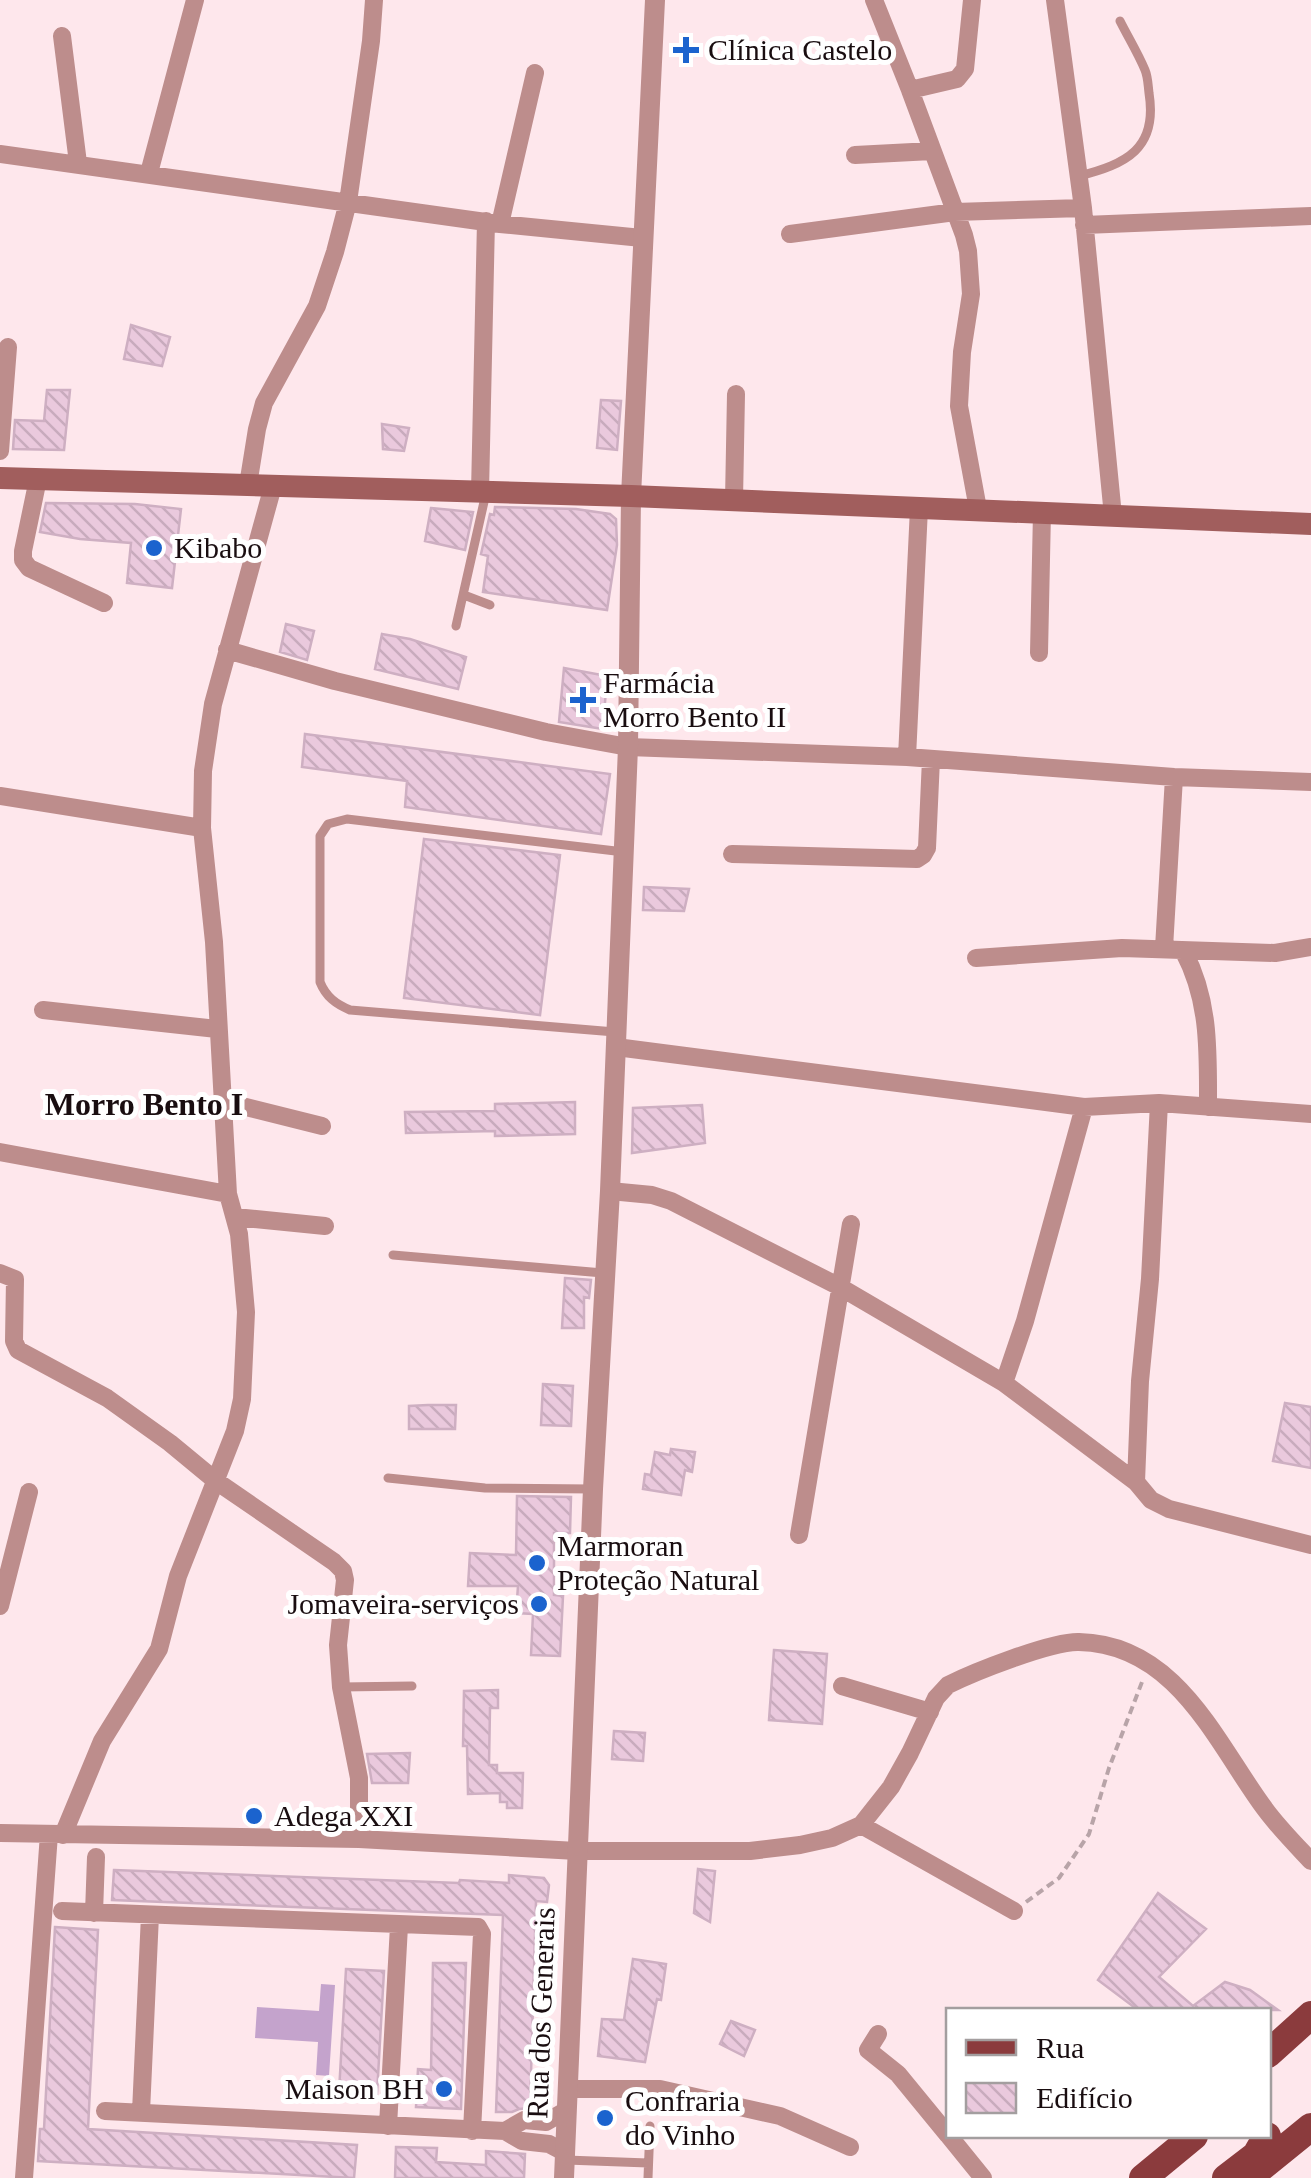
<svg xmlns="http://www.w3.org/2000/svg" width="1311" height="2178" font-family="'Times New Roman',serif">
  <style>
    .water { fill: #c4a3cc }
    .building { fill: url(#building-back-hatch); stroke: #ceafc2; stroke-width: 2.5 }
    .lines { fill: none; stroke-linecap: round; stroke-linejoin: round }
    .path { stroke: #b8a4a8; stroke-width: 4; stroke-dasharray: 8 5; stroke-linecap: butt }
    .service { stroke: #bd8d8c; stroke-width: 9 }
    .minor { stroke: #bd8d8c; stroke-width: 18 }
    .tertiary { stroke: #bd8d8c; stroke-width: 20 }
    .secondary { stroke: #a15e5d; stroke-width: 22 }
    .primary { stroke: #8b3b3d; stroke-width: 28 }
    .poi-dot { fill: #1b63ce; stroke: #fff; stroke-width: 4 }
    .labels { text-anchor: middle; stroke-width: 10; stroke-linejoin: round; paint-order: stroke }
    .poi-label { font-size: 30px; fill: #190d10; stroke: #fff; text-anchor: start }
    .street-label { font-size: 30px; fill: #190d10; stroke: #fff }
    .neighbourhood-label { font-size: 32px; font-weight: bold; fill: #190d10; stroke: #fff }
  </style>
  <defs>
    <pattern id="building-back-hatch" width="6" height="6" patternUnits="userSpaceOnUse" patternTransform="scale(2.5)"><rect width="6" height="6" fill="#eac9dd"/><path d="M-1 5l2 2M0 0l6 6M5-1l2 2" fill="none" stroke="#c8abbd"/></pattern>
  </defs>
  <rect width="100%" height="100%" fill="#fee7ec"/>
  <path class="water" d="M321,1984L335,1985L329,2076L316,2075L318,2042L255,2038L257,2007L319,2011Z"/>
  <path class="building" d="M131,325L170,337L162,366L124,359Z
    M47,390H70L64,450L13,449L15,420L44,421Z
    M601,400L621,401L617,450L597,448Z
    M382,424L409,428L404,451L383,449Z
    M46,503L135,504L181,509L172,588L127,583L131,543L80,539L40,532Z
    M495,507L576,509L610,514L616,519L617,545L607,610L483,592L488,556L481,554L490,514L494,515Z
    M431,508L473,512L465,550L425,541Z
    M286,624L314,631L307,660L280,652Z
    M382,634L410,639L466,657L458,689L375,669Z
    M564,668L607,676L603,729L559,722Z
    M305,734L610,774L601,834L405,807L407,781L302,767Z
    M424,839L560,855L540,1015L404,998Z
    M644,887L689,889L684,911L643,910Z
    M575,1102V1134L495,1136V1131L406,1133L405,1112L495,1111V1104Z
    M702,1105L705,1143L632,1153L633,1108Z
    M565,1278L591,1280L589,1298L584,1297V1328H562Z
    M543,1384L573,1386L571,1426L541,1425Z
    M1285,1403L1311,1407V1468L1273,1461Z
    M428,1405H456L455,1429H409V1406Z
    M671,1449L695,1452L692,1472L685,1470L681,1495L643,1489L645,1474L651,1475L655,1452L670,1455Z
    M517,1496L571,1497L570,1533H554V1595L563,1596L560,1656L531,1655L533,1614L516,1613L518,1586H468L470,1553L516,1555Z
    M774,1650L827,1654L822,1724L769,1720Z
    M498,1690V1708H490L489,1765H497V1773H523L522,1808H507V1802H500V1793L468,1794L467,1746H463L464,1691Z
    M614,1731L645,1733L643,1761L612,1759Z
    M410,1753L408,1783H372L367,1754Z
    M698,1869L715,1871L710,1922L694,1913Z
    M114,1870L459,1883L460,1880L509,1883V1875L544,1878L549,1885L547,1902L536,1901L530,2108L519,2109L512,2112H496L503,1915L112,1900Z
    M1158,1893L1206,1929L1159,1977L1193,2006L1225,1982L1250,1990L1278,2010H1138L1098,1980Z
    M55,1927L98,1930L88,2129L357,2145L354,2178L38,2161L40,2129H44Z
    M633,1959L666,1964L661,2000L657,1999L645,2062L598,2056L602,2019L624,2020Z
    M433,1963H466L461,2109L416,2107L418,2069L431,2070Z
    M346,1969L384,1971L377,2094L339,2092Z
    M731,2021L755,2030L744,2056L720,2044Z
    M396,2147L437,2148L436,2162L486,2165V2151L525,2154L524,2178H395Z"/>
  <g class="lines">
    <path class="path" d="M1026,1902L1059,1878L1089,1834L1109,1768L1142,1682"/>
    <path class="service" d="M1079,176C1126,164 1158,149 1149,93C1148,85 1148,77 1145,70C1138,53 1128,37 1120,21
      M464,595L490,605
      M456,626L486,493
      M615,1032L350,1010C336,1004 326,997 320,982V836L328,824L347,819L624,852
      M393,1255L603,1273
      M388,1478L485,1488L593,1489
      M341,1687L412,1686
      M566,2160L648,2163
      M648,2178L650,2126"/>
    <path class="minor" d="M874,0L910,90L964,235L968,251L971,294L962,352L959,406L978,509
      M1055,0L1083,208L1113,516
      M62,36L78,163
      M910,90L957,79L965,69L972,0
      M0,154L500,224L642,238
      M855,155L932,151
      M149,173L195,0
      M500,224L535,73
      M1084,225L1311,216
      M790,234L955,212L1083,208
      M0,451L8,347
      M38,479L23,551V560L29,568L104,603
      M248,485L257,429L264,403L317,306L335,252L348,202L371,41L374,0
      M480,492L486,221
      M734,500L736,394
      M227,650L335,681L546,732L628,747L907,757L1174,777L1311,782
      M1039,653L1042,512
      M907,757L919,508
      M0,796L202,828
      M732,854L917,859L923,855L927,848L931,759
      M1164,948L1174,777
      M1184,952C1210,1001 1208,1053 1208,1107
      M976,958L1122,948L1275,953L1311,947
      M43,1010L217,1029
      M616,1047L1084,1107L1159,1103L1311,1114
      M222,1101L322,1126
      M0,1152L228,1194
      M610,1191L652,1195L671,1201L840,1287L1004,1383L1136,1482L1151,1500L1169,1509L1311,1545
      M235,1217L325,1226
      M0,1273L15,1279L14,1341L18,1350L107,1398L170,1443L216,1481L334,1562L343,1571L345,1580L338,1645L341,1687L359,1778V1839
      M1004,1383L1025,1321L1084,1107
      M1136,1482L1140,1381L1150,1279L1159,1103
      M799,1535L851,1224
      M0,1606L29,1492
      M842,1686L930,1712
      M861,1825L1014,1911
      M0,1833L359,1839L577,1851H750L800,1845L832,1838L861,1825L891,1787L910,1753L936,1698L948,1685C974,1672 1052,1641 1079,1642C1177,1644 1216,1743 1265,1809C1279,1828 1295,1844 1311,1861
      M63,1835L102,1741L159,1649L178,1576L235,1431L242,1399L246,1312L239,1234L228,1194L214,942L202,828L203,771L213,704L273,486
      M62,1911L478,1927L482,1934L472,2131
      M94,1913L96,1857
      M878,2034L868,2050L898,2074L948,2135
      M568,2089H660L780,2116L850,2147
      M105,2111L505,2131L522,2141L549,2144L566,2153
      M141,2112L150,1915
      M388,2126L399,1926
      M505,2131L524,2120L546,2122L567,2110
      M949,2136L983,2178
      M24,2178L49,1834"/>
    <path class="tertiary" d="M564,2178L593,1489L610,1191L628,747L631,496L655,0"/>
    <path class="secondary" d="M0,478L631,496L1311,524"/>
    <path class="primary" d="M1268,2054L1311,2015
      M1143,2178L1194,2136
      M1226,2178L1256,2155L1267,2136
      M1248,2178L1311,2127"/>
  </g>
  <g class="poi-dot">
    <path d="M681 35h10v10h10v10h-10v10h-10v-10h-10v-10h10z"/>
    <circle cx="154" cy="548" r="10"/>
    <path d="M578 685h10v10h10v10h-10v10h-10v-10h-10v-10h10z"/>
    <circle cx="537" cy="1563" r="10"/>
    <circle cx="539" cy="1604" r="10"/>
    <circle cx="254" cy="1816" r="10"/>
    <circle cx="444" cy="2089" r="10"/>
    <circle cx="605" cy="2118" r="10"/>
  </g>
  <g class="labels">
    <g class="poi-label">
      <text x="708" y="60">Clínica Castelo</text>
      <text x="174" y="558">Kibabo</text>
      <text x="603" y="693">Farmácia<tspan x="603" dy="34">Morro Bento II</tspan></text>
      <text x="557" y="1556">Marmoran<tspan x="557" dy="34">Proteção Natural</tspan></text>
      <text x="519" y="1614" text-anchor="end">Jomaveira-serviços</text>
      <text x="274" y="1826">Adega XXI</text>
      <text x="424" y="2099" text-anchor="end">Maison BH</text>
      <text x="625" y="2111">Confraria<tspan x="625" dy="34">do Vinho</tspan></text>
    </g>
    <g class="street-label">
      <text transform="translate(541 2013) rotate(-88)" y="10">Rua dos Generais</text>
    </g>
    <g class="neighbourhood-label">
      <text x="144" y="1115">Morro Bento I</text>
    </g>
  </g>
  <rect x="946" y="2008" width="325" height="130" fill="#ffffff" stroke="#a39e9f" stroke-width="2.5"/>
  <rect x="966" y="2040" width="50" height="15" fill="#8b3b3d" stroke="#a39e9f" stroke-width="2.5"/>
  <text x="1036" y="2058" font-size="30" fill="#190d10">Rua</text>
  <rect x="966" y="2083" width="50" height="30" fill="url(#building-back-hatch)" stroke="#a39e9f" stroke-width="2.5"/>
  <text x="1036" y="2108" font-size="30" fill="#190d10">Edifício</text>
</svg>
